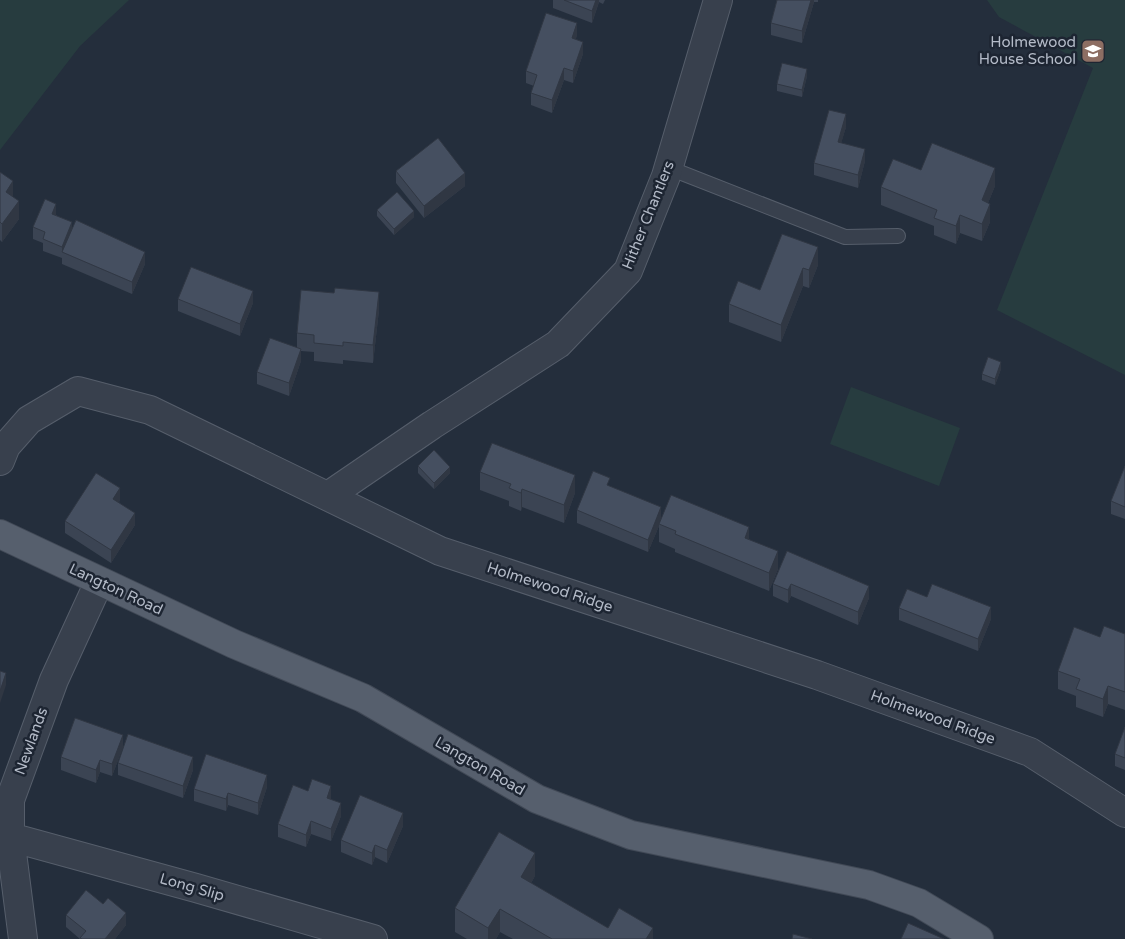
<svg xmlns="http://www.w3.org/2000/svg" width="1125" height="939" font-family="'Varela Round',sans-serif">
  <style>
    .green { fill: #273c3f }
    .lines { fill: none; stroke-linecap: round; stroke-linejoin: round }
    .lane-casing { stroke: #565e6b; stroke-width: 16 }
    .street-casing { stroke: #565e6b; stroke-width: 30 }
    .primary-casing { stroke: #414956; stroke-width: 30 }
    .lane { stroke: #38404d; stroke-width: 14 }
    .street { stroke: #38404d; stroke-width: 28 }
    .primary { stroke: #565f6d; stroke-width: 28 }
    .wall { fill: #3b4453 }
    .shaded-wall { fill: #303743 }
    .building { fill: #454f60; stroke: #303743 }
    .labels { text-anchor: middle; stroke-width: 5; stroke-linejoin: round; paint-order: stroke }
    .poi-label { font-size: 15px; fill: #b4bbc8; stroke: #1d2532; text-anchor: end }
    .street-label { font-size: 15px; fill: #b4bbc8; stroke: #1d2532 }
  </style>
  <rect width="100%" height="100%" fill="#242e3c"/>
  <path class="green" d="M0,0H129L80,46L0,150Z
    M987,0H1125V375L997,310L1093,68L999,17Z
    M851,387L960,428L939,486L830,444Z"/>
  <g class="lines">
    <g class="lane-casing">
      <path id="lane" d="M669,168L845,237L898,236"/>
    </g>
    <g class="street-casing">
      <path id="street" d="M0,461L6,446L29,420L78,391L150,410L440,551L817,675L1030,752L1125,813
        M328,496L432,425L558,344L628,271L666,176L718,0
        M10,837L196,888L373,939
        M23,939L10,837V800L54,680L99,582"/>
    </g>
    <g class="primary-casing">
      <path id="primary" d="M0,534L234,644L363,698L537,799L631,835L869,885L919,903L979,939"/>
    </g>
    <use href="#lane" class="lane"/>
    <use href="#street" class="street"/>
    <use href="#primary" class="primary"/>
  </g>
  <path class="wall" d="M553,0H605L603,4L599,2L592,23L553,8Z
    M777,0H818V2H814L802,43L771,35V23Z
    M577,36L575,39L583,54L573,83L564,80L552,113L531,105V93L534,86L526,83V71Z
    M807,76L802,97L777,91V84Z
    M846,127L841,143L865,161L858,188L814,175V163Z
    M921,170L995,186L988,203L990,222L982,241L960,233L956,244L934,235V226L881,205V187Z
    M396,171L465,186L424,218L396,183Z
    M0,172L13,197L19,219L2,242L0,240Z
    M377,210L414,217L394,235L377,216Z
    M56,215L72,228L145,264L132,294L62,264V258L43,251V243L33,239V227Z
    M782,234L818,265L809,288L803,286L781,342L729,322V304L760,290Z
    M178,299L253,303L240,336L178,311Z
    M379,310L373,363L343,360V364L314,361V352L301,351V361L289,396L257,384V372L297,348V333Z
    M1001,369L995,385L982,380V374Z
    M418,466L450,473L434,489L418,473Z
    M1125,466V519L1111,514V501Z
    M480,472L575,493L564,523L522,507L521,511L509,506V501L480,490Z
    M610,487L661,518L749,539L778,569L769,591L675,552V549L659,542V526L648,552L577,523V510Z
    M120,500L119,502L135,525L111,563L65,533V521Z
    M787,551L869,598L858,625L791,596L788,603L773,596V584Z
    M927,597L991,619L978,651L899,620V608Z
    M1125,634V710L1108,704L1103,717L1076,707V696L1058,689V671L1100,637Z
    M1125,727V770L1115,766V754Z
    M123,747L112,776L100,772L96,783L61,770V757Z
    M118,763L193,770L183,798L118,775Z
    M267,787L258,815L228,805L226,811L194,801V789Z
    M308,791L331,798V799L341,816L331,841L311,834L306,847L278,837V824Z
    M403,826L387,863L375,857L372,865L341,852V840Z
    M535,876L531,883L608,928L653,939H513L500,932L496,939H467L455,932V908Z
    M66,915L126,925L115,939H80L66,927Z"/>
  <path class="shaded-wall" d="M596,0H599V2L592,23V11Z
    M811,0H814V2L802,43V31Z
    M577,23V36L572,50V38Z
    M583,42V54L573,83V71Z
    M564,68V80L552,113V100Z
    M807,69V76L802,97V90Z
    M846,114V127L838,154V142Z
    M865,149V161L858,188V175Z
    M995,168V186L982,218V200Z
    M465,173V186L424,218V206Z
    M13,181V199L6,192Z
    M19,201V219L2,242V224Z
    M56,204V216L52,214Z
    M990,204V222L982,241V224Z
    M414,211V217L394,235V229Z
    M960,215V233L956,244V226Z
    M72,222V234L62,252V259V247Z
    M818,247V265L809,288V270Z
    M145,252V264L132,294V282Z
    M803,268V286L781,342V325Z
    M253,291V303L240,336V324Z
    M379,292V310L373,363V345Z
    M301,349V361L289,396V383Z
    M1001,362V369L995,385V379Z
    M450,467V473L434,489V483Z
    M575,475V493L564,523V505Z
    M120,488V500L113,511V499Z
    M522,489V507L521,511V493Z
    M661,507V520L659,524V526L648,552V540Z
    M135,513V525L111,563V550Z
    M749,527V545L745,538Z
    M778,551V569L769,591V573Z
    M791,584V596L788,603V590Z
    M869,586V598L858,625V612Z
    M991,607V619L978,651V639Z
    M6,673V685L0,703V691Z
    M1108,686V704L1103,717V699Z
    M123,735V747L112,776V764Z
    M193,757V770L183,798V786Z
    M100,760V772L96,783V770Z
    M267,775V787L258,815V803Z
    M331,786V798L327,810V798Z
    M228,793V805L226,811V799Z
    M341,803V816L331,841V829Z
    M403,813V826L387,863V850Z
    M311,821V834L306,847V835Z
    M375,845V857L372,865V853Z
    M535,853V876L521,900V877Z
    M500,909V932L496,939H488V928Z
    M126,913V925L115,939H105Z
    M653,928V939H646Z"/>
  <path class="building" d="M564,0H596L592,11Z
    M777,0H811L802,31L771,23Z
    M546,13L577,23L572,38L583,42L573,71L564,68L552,100L531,93L537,75L526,71Z
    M782,63L807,69L802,90L777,84Z
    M829,110L846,114L838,142L865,149L858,175L814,163Z
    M438,138L465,173L424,206L396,171Z
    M932,143L995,168L982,200L990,204L982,224L960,215L956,226L934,218L937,210L881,187L893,159L921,170Z
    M0,172L13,181L6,192L19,201L2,224L0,222Z
    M397,192L414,211L394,229L377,210Z
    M45,199L56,204L52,214L72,222L62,247L43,239L45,232L33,227Z
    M76,220L145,252L132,282L62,252Z
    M782,234L818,247L809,270L803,268L781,325L729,304L738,281L760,290Z
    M191,267L253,291L240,324L178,299Z
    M335,288L379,292L373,345L343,342V346L314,343V335L297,333L301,290L334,293Z
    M270,338L301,349L289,383L257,372Z
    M988,357L1001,362L995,379L982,374Z
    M492,443L575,475L564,505L522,489L521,493L509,488L511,484L480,472Z
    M434,450L450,467L434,483L418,466Z
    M1125,466V507L1111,501Z
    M593,471L610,478L607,485L661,507L648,540L577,510Z
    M96,473L120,488L113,499L135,513L111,550L65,521Z
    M671,495L749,527L745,538L778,551L769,573L675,534L676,531L659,524Z
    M787,551L869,586L858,612L791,584L788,590L773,584Z
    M932,584L991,607L978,639L899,608L907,589L927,597Z
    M1104,626L1125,634V692L1108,686L1103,699L1076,689L1080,679L1058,671L1074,627L1100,637Z
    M0,671L6,673L0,691Z
    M75,718L123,735L112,764L100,760L96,770L61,757Z
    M1125,727V758L1115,754Z
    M128,734L193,757L183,786L118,763Z
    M206,754L267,775L258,803L228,793L226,799L194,789Z
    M312,779L331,786L327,798L341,803L331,829L311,821L306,835L278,824L293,785L308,791Z
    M360,795L403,813L387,850L375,845L372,853L341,840Z
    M499,832L535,853L521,877L608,928L619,908L653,928L646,939H552L500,909L488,928L455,908Z
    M86,890L103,904L108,898L126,913L105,939H82L80,938L86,931L66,915Z
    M908,923L944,939H901Z
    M793,934L812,939H792Z"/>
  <defs>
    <g id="school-square" transform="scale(1.25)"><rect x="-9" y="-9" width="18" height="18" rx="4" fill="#8d6e63" stroke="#1d2532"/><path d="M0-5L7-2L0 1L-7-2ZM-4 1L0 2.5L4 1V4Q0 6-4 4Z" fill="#fff"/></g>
  </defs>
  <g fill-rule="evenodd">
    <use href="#school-square" x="1093" y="51"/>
  </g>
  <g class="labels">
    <g class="poi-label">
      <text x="1076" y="47">Holmewood<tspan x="1076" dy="17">House School</tspan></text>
    </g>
    <g class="street-label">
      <text transform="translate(648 215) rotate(-68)" y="5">Hither Chantlers</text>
      <text transform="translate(550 587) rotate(18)" y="5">Holmewood Ridge</text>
      <text transform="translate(116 589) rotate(25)" y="5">Langton Road</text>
      <text transform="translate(933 717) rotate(20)" y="5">Holmewood Ridge</text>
      <text transform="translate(31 741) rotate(-70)" y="5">Newlands</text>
      <text transform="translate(480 766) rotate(30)" y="5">Langton Road</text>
      <text transform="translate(192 887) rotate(16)" y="5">Long Slip</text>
    </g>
  </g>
</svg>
